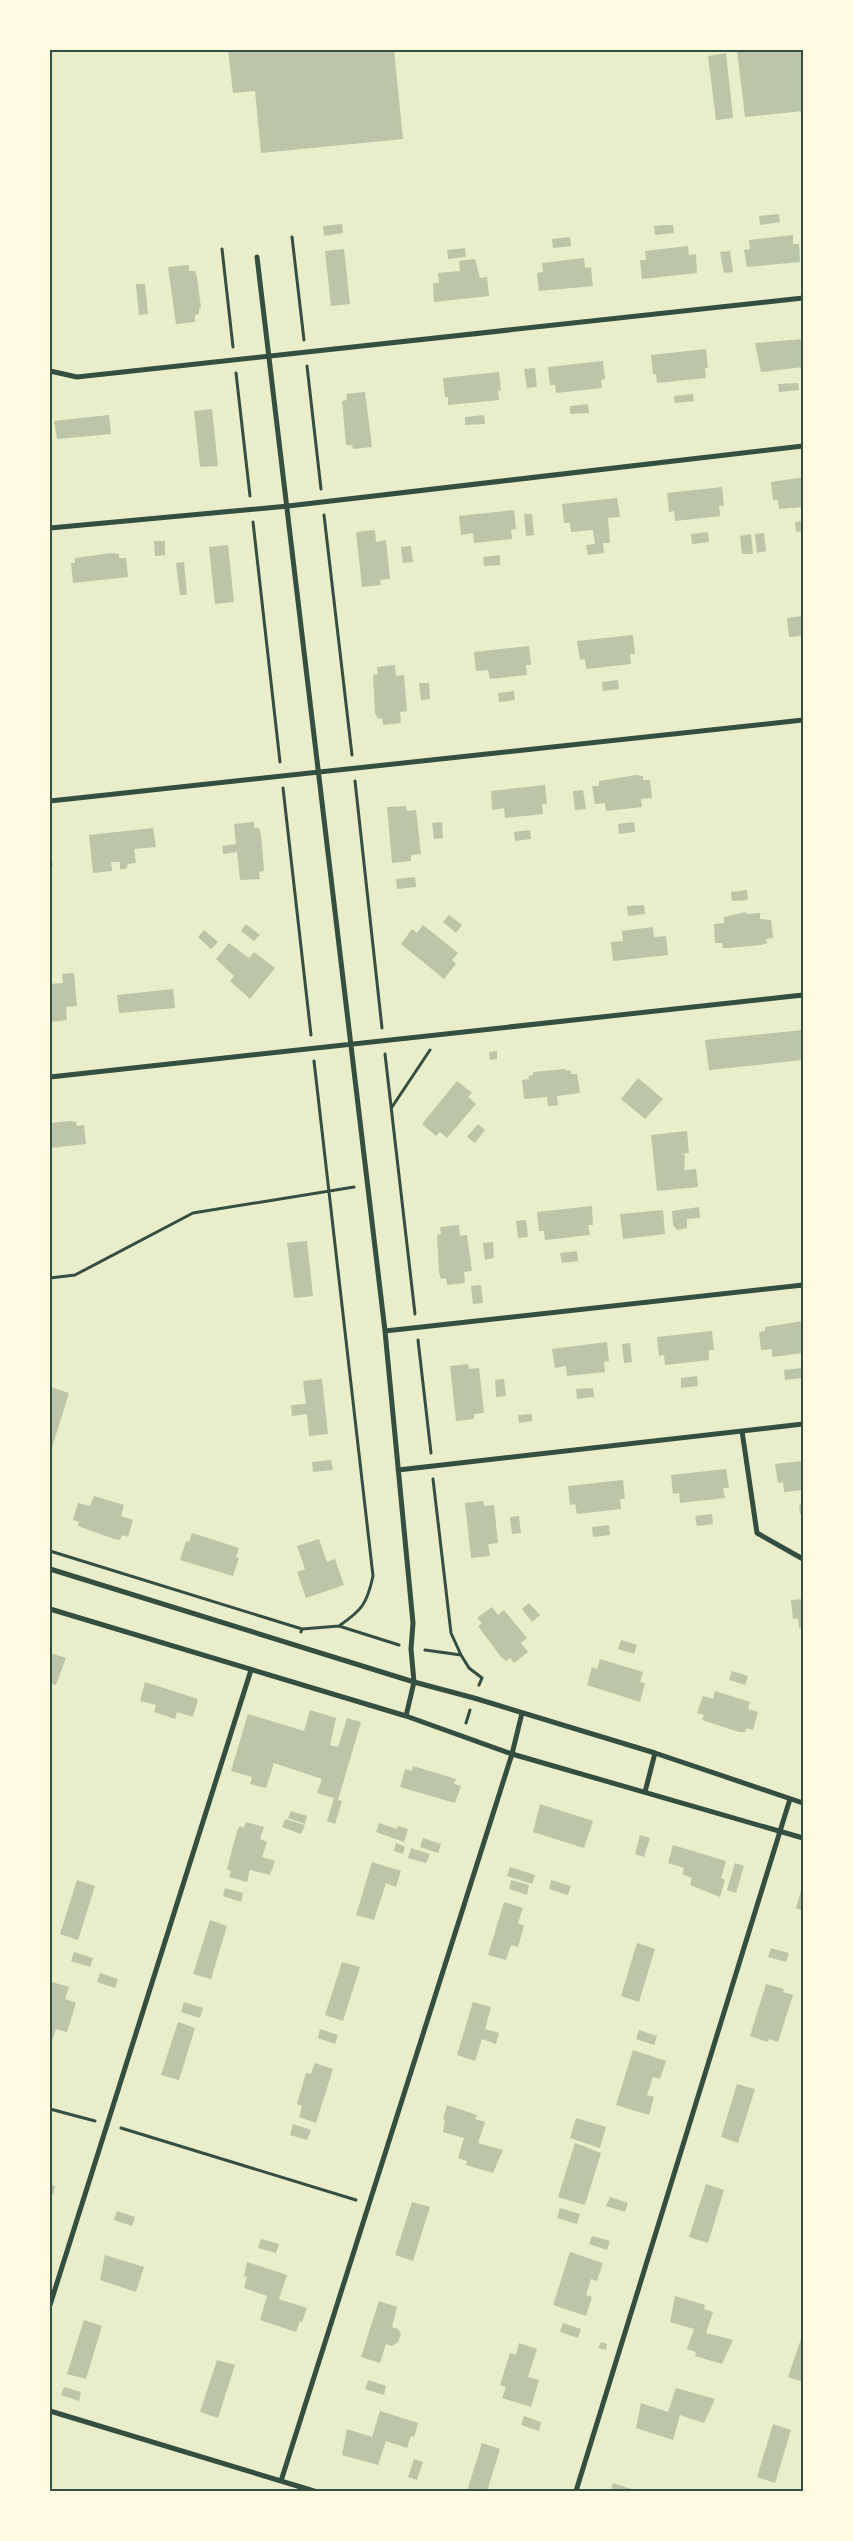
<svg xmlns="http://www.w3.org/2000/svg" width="853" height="2541" font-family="'PT Sans Narrow',sans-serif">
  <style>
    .building { fill: #bcc5a7 }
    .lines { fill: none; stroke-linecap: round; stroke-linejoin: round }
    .path { stroke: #344e41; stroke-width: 3 }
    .minor { stroke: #344e41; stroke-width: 5 }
    .neatline { fill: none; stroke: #344e41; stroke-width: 2 }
  </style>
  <rect width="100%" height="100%" fill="#e9edc9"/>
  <path class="building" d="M228,50H394L403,139L261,153L255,91L233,93Z
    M737,50H803V111L745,117Z
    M726,53L733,118L716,120L708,56Z
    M779,214L780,222L760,225L759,216Z
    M342,224L343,233L324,236L323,226Z
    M664,225H673L674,233L655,235L654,226Z
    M793,235V244H799L800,262L747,267L744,250L750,249L749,240Z
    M570,237L571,246L553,248L552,239Z
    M688,246L689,255L696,254L697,273L642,279L640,260H646L645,251Z
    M465,248L466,257L448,259L447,250Z
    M344,249L350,304L331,306L325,251Z
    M730,251L733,272L724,273L720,252Z
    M584,258L585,268L591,267L593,286L539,291L537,273L543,272L542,263Z
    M475,259L480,278L487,277L489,296L434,302L433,283H439L438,273L460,271L459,261Z
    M189,265V271H195L197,277L201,308L199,309V314L195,315V322L176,324L168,267Z
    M136,284H145L148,314L139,315Z
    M803,339V367L761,372L755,343Z
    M706,349L708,368H705L706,378L657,383L656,374H653L651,355Z
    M603,361L605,379L601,380L602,388L556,393L555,385H550L548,367Z
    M535,368L537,387L527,388L524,369Z
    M499,372L501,390L498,391L499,400L448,405V397H445L443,378Z
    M798,383L799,390L779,392L778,384Z
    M365,392L372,447L353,449L352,445H346L342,401L347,400L346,394Z
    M693,394L694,401L675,403L674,396Z
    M588,404L589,413L570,414V406Z
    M212,409L218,466L200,467L194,411Z
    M109,415L111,434L57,439L54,421Z
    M484,415L485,424L465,425V417Z
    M798,478H803V507L779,509L778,500H773L771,482Z
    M722,487L724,506H719L720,516L675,521L674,511L669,512L667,493Z
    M617,498L620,517L608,518L610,543H603L604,553L588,555L586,545L595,544L593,530L571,532L570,523H564L562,504Z
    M514,510L516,529L511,530L512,539L474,543L473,533L461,535L459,516Z
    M524,514H532L534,535L526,536Z
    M803,521V531L796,532L795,522Z
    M375,530L376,542L386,540L390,579L380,580L381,585L362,587L356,532Z
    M708,532L709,542L692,544L691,534Z
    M764,533L766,551L757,553L755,534Z
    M751,534L753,554H742L740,536Z
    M154,541H165V555L155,556Z
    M228,545L234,602L215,604L209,547Z
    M411,546L413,562L403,563L401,547Z
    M112,553L119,554V558H126L128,577L73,583L71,563H75V558Z
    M500,555V565L484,566L483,557Z
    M184,562L187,595H180L176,563Z
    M803,616V642H802L801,636L789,637L787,618Z
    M633,635L635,654H630L631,664L586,669L585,659L580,660L577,641Z
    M529,646L531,665H526L527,675L490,679L488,670L476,671L474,652Z
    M395,665L396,676L404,675L407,711L400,712L401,723L383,725L382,718L378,719L375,713L373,675L378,674L377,667Z
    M618,680L619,689L603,691L602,682Z
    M419,683H429L430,699L421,700Z
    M514,691L515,700L499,702L498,693Z
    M637,775L643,776V780H650L652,798L641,799L642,807L606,811L605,803L595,804L592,786H599V781Z
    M545,785L547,804H542L543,814L505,818L504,808L492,810L491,791Z
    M583,790L586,809L575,810L573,791Z
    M406,806L407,811L416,810L421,854L411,855V861L392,863L387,807Z
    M254,822V828H259L261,834L264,871L259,872L260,879L240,880L237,852L223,854L222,846L236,844L234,824Z
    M442,822L443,838L434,839L432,823Z
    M634,822L635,832L619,834L618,824Z
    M153,828L156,847L134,849L136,863L128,864L126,869H120V862H111L112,871L93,873L89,835Z
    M530,830L531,839L515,841L514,832Z
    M50,847L53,866H50Z
    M415,877L416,887L397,889L396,879Z
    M747,890L748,900L732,901L731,892Z
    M644,905L645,914L628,916L627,906Z
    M746,912V914L760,913V919L771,920L773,938L766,939L767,943L761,945L728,948H723L722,943H715L714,924L724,923V917Z
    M449,915L462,925L456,933L443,922Z
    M246,924L260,935L254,941L241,931Z
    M423,925L458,953L452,960L456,964L444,979L401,944L412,929L417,933Z
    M653,927L654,937L666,936L668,955L613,961L611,942L623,941L622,931Z
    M204,930L218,942L211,949L198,937Z
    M229,943L249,958L254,952L275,968L250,999L230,981L234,976L216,959Z
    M74,973L77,1006L66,1007L67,1020L50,1022V984L63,983L62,974Z
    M173,989L175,1008L119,1013L117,995Z
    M803,1030V1060L709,1070L705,1040Z
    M497,1051V1059L490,1060L489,1052Z
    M566,1069V1071L571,1070V1074H577L580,1093L557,1096L558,1105L553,1106H548L547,1097L524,1099L522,1080L529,1079L528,1076L533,1075V1072Z
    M638,1078L663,1099L645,1119L621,1099Z
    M457,1081L472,1093L468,1097L476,1104L447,1138L440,1132L436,1136L422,1124Z
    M71,1121L76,1122L77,1126L84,1125L86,1144L50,1148V1123Z
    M478,1124L485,1130L475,1143L467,1137Z
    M687,1131L689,1153L681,1154L685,1155L684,1170L696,1169L698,1187L657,1191L651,1135Z
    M592,1206L593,1225H588L590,1235L545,1240L544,1231H539L537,1212Z
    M699,1207L700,1218L687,1219V1228L677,1230L673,1225L672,1211Z
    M663,1210L665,1234L623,1239L620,1214Z
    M526,1220L528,1237L518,1238L516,1221Z
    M459,1225L460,1236L467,1235L472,1271L464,1272L465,1283L447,1285L446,1278L441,1279L439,1273L437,1235L441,1234L440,1227Z
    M307,1241L313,1296L294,1298L287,1243Z
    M493,1242L494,1258L485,1260L483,1243Z
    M577,1251L578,1261L562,1263L560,1253Z
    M481,1285L483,1303L473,1304L471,1286Z
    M803,1321V1353L772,1357V1349L761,1350L759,1332L765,1331V1327Z
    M712,1331L714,1350H709V1360L665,1365L664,1355L659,1356L657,1337Z
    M607,1342L609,1361L604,1362L605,1372L567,1376L566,1366L555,1368L552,1349Z
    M630,1343L632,1362L624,1363L622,1344Z
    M468,1364L469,1369L479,1368L484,1413L474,1414V1419L456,1421L450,1366Z
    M801,1368L802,1378L785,1380L784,1370Z
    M697,1376L698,1386L681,1388V1378Z
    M322,1379L328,1434L309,1436L307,1414L292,1416L291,1405L306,1404L303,1381Z
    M504,1379L506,1396L496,1397L495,1380Z
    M51,1387L69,1393L50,1454V1392Z
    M593,1388L594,1397L577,1399L576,1389Z
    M532,1414V1421L519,1423L518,1415Z
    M331,1460L333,1470L313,1472L312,1462Z
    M803,1461V1490L784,1492L783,1482L778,1483L775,1464Z
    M726,1469L729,1488H723L725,1498L680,1503L679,1493L673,1494L671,1475Z
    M623,1480L625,1499H620L621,1509L577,1514L575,1504L570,1505L568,1486Z
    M94,1496L124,1505L121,1516L133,1520L128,1537L122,1535L120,1540L114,1539L78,1526L79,1522L73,1520L78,1503L90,1506Z
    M483,1501L484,1506L494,1505L498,1543L488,1544L490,1556L471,1558L465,1503Z
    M803,1504V1514H800L799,1505Z
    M712,1514L713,1524L697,1526L695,1516Z
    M519,1516L521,1533L512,1534L510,1517Z
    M609,1525L610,1535L593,1537L592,1527Z
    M192,1533L239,1548L236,1557L239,1558L233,1576L180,1560L186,1541L189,1542Z
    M319,1539L327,1562L335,1559L344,1585L306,1598L297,1572L305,1569L297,1546Z
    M803,1599V1628H799L798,1618L793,1619L791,1600Z
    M529,1603L540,1615L532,1622L522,1609Z
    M492,1607L498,1615L504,1610L527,1638L521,1643L528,1652L514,1663L510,1658L506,1661L501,1657L478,1626L482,1623L477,1618Z
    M621,1640L637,1645L634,1654L618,1649Z
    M50,1653L66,1658L56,1685L50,1683Z
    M600,1659L643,1672L640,1682L645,1683L640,1702L587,1685L592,1667L597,1669Z
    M732,1671L748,1676L745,1685L729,1680Z
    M145,1682L198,1699L193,1717L177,1712L175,1719L154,1712L156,1705L140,1701Z
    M715,1691L750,1702L748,1709L758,1712L753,1730L747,1728L745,1732H739L702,1720L704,1715L697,1713L703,1696L713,1699Z
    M310,1710L336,1718L330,1745L338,1747L347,1718L361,1722L338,1800L342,1801L335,1824L327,1821L334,1798L317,1793L322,1779L274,1763L266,1788L250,1784L252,1777L231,1771L248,1714L304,1731Z
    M413,1766L456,1779L454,1784L461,1786L455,1803L400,1787L405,1769L412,1771Z
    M540,1804L593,1821L584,1848L533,1832Z
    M291,1811L307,1816L305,1824L288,1818Z
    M285,1819L305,1825L301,1834L282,1827Z
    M246,1822L264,1827L260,1839L267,1842L262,1857L275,1861L270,1875L250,1870L247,1882L229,1877L231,1871L227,1869L237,1831L240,1826L244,1828Z
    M379,1823L397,1829L398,1826L408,1829L404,1842L376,1832Z
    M640,1835L650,1838L644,1857L635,1854Z
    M423,1838L441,1844L438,1853L420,1847Z
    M396,1843L405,1847L403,1854L394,1851Z
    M673,1845L726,1861L721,1878L725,1880L720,1897L690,1885L692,1878L682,1874L684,1868L668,1863Z
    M411,1848L430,1854L426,1863L408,1858Z
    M372,1862L401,1871L396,1887L386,1883L374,1920L356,1915Z
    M735,1863L744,1866L736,1893L727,1890Z
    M510,1867L535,1875L532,1884L507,1876Z
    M77,1880L95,1886L78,1940L60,1934Z
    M511,1880L529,1885L527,1895L509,1889Z
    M551,1880L571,1886L568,1895L549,1889Z
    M225,1888L243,1893L241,1902L223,1896Z
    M801,1891L803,1892V1911L796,1908Z
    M504,1902L523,1908L518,1923L524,1926L518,1947L511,1945L506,1960L488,1955Z
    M210,1920L227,1926L211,1979L193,1974Z
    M637,1943L655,1949L639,2002L621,1996Z
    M771,1948L789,1953L786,1962L768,1957Z
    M74,1952L93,1958L90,1967L71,1961Z
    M342,1962L360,1967L343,2021L325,2015Z
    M100,1973L118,1979L115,1988L97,1982Z
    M52,1982L69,1987L65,1999L76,2003L67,2032L56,2029L52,2041H50Z
    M766,1984L784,1989L783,1992L793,1995L778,2042L769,2039L768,2042L750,2036Z
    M184,2002L203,2008L200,2018L181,2012Z
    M473,2002L491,2007L485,2029L499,2033L496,2044L482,2039L475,2061L457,2055Z
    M178,2022L195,2028L179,2080L161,2075Z
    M320,2029L338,2035L335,2044L318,2038Z
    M639,2030L657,2036L654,2045L636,2039Z
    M633,2050L666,2061L660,2079L653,2077L647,2095L654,2097L649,2115L616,2105Z
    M315,2063L333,2069L316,2123L299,2117L302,2106L297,2104L306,2073L311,2074Z
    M737,2084L755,2089L738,2143L721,2137Z
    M447,2105L477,2115L475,2119L485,2122L478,2143L503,2150L493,2173L466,2165L467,2161L458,2158L464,2138L443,2132L445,2120L443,2119Z
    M576,2118L606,2127L600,2148L570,2138Z
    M293,2124L311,2130L307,2140L290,2135Z
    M575,2143L601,2153L585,2205L558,2197Z
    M50,2184L55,2186L53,2195L50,2194Z
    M706,2184L724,2190L708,2243L689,2237Z
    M610,2197L628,2203L625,2212L606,2206Z
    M412,2202L430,2207L413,2261L395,2255Z
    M560,2208L580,2214L577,2224L557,2218Z
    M117,2211L135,2217L132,2226L114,2220Z
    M592,2236L610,2241L607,2250L589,2244Z
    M261,2239L279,2244L276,2253L258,2248Z
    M570,2252L603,2263L597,2281L591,2279L586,2295L592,2297L586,2316L553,2305Z
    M105,2255L144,2267L136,2292L100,2280Z
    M247,2262L287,2275L279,2299L307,2308L302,2322L300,2321L296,2332L260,2320L267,2296L244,2288L247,2277L244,2276Z
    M675,2296L705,2305L704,2309L713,2312L706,2333L733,2340L722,2364L695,2356L696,2352L687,2349L694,2329L670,2322Z
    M379,2301L397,2307L392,2327L398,2329L401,2334L398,2342L392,2346L386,2344L380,2363L361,2357Z
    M84,2320L102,2326L86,2379L67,2374Z
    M563,2323L581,2329L578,2338L560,2332Z
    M803,2333V2382L788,2377Z
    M601,2342L607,2344L606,2350L598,2348Z
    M519,2343L537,2349L528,2377L539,2380L531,2407L502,2398L506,2387L500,2385L510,2353L516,2355Z
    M217,2360L235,2365L218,2418L200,2412Z
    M368,2380L386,2386L384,2395L365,2389Z
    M64,2387L81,2392L79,2401L61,2395Z
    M676,2388L715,2399L704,2423L680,2415L673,2440L636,2428L641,2403L668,2412Z
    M380,2411L418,2423L414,2437L411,2436L407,2448L386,2441L378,2465L342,2455L347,2429L372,2437Z
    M524,2416L541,2422L539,2431L521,2425Z
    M773,2424L791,2430L775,2483L757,2477Z
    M482,2443L500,2449L487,2491H467Z
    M414,2459L423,2462L417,2480L408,2477Z
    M613,2483L631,2489V2491H611Z"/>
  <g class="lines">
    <path class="path" d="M292,237L304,340
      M222,249L233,347
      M307,366L321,489
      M236,373L250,496
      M324,515L352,755
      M253,522L280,762
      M355,781L382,1028
      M283,788L311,1035
      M385,1054L415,1314
      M314,1061L373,1576C367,1604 362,1610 339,1626
      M392,1107L430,1050
      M50,1278L75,1275L193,1213L354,1187
      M418,1340L431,1453
      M433,1479L451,1633L461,1655
      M50,1551L302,1629
      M301,1632L302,1629L339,1626L399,1645
      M425,1650L461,1655L469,1668L482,1678L479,1685
      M466,1723L470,1710
      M50,2109L95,2121
      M121,2128L356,2200"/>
    <path class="minor" d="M257,257L385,1331L413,1623L411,1649L414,1682L406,1716
      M50,371L77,377L803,298
      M50,528L288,506L803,446
      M50,801L803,720
      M50,1077L803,995
      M385,1331L803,1285
      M742,1431L757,1533L803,1559
      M398,1470L803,1424
      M50,1569L414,1682L474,1698L655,1753L803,1803
      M50,1609L406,1716L512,1754L803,1838
      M645,1792L655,1753
      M50,2305L251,1670
      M50,2411L314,2491
      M281,2481L512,1754L522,1713
      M576,2491L790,1799"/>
  </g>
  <rect width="853" height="2541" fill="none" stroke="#fefae0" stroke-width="102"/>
  <rect x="51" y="51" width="751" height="2439" class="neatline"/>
</svg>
